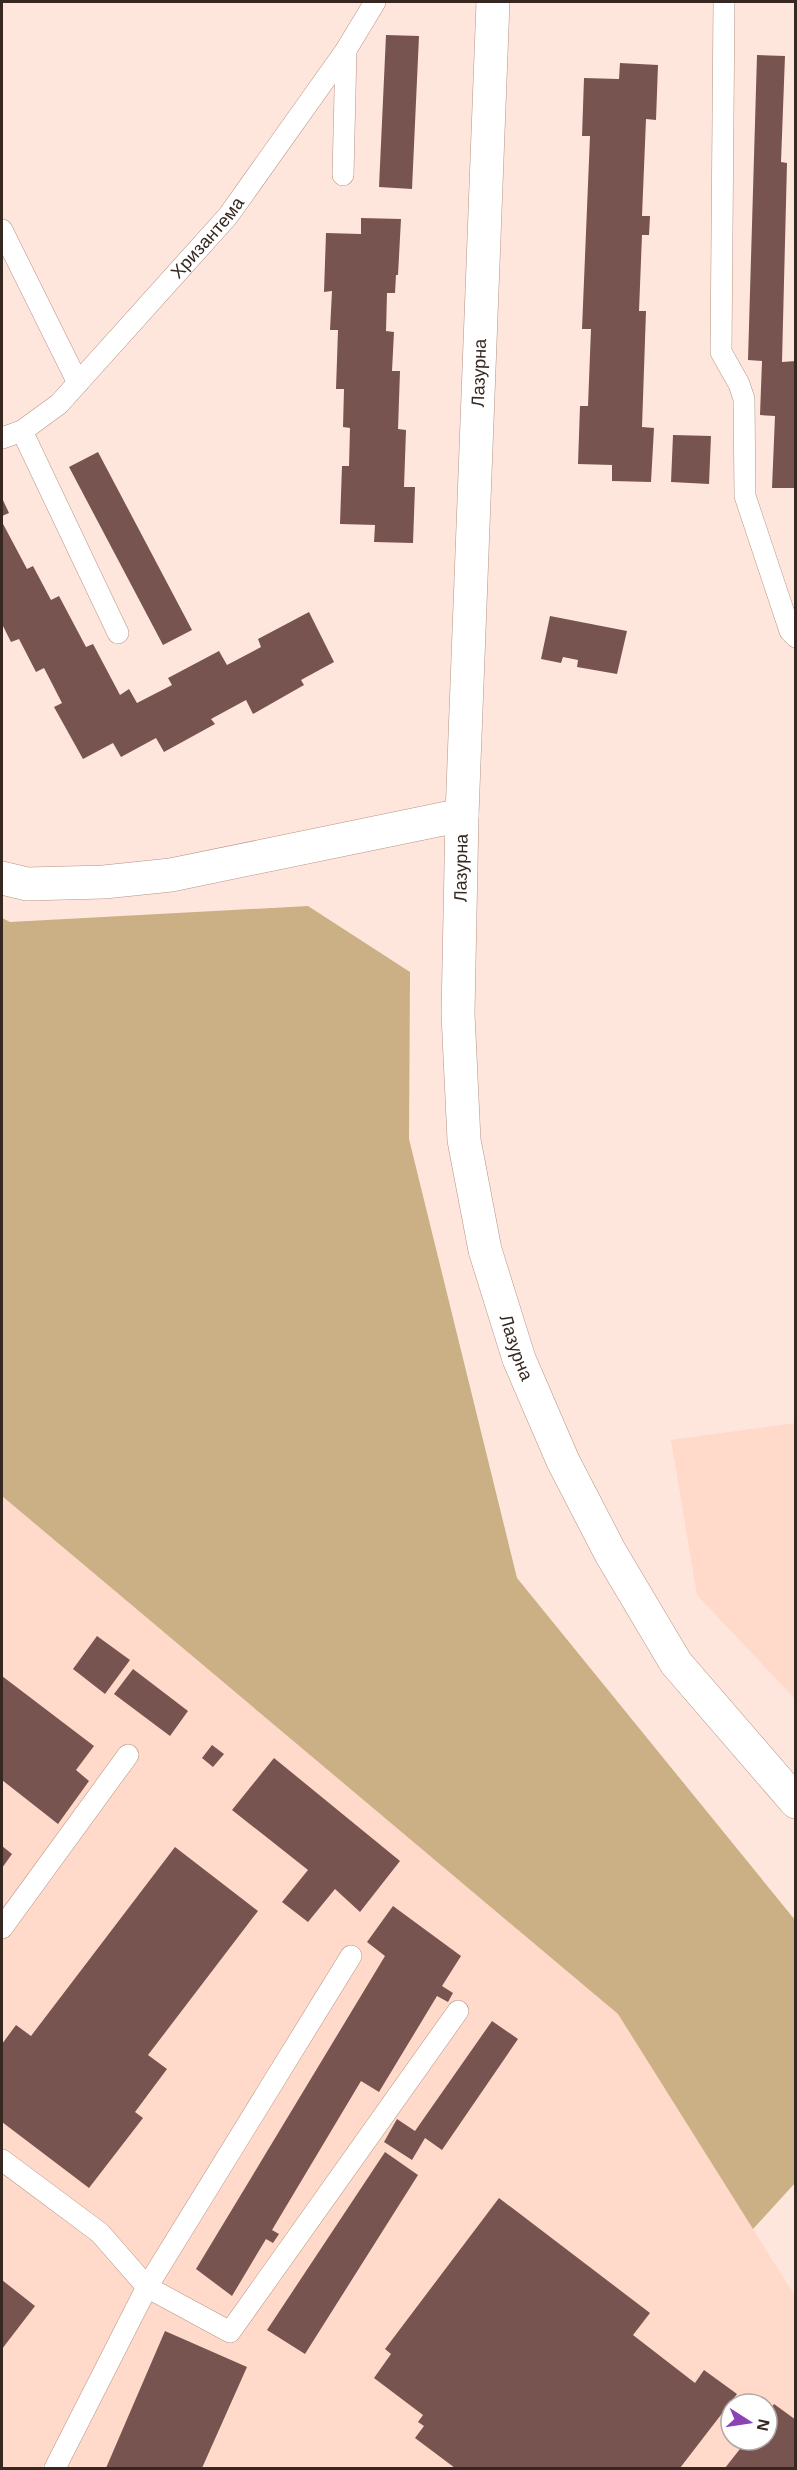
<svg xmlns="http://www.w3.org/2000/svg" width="797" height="2470" font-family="Arial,sans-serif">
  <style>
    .built { fill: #ffd9c9; fill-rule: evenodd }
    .forest { fill: #cab084 }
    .building { fill: #785450 }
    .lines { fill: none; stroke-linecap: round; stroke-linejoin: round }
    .lane-casing { stroke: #b79383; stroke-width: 22 }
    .secondary-casing { stroke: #b79383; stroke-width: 34 }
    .lane { stroke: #fff; stroke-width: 21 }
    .secondary { stroke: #fff; stroke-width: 33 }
    .labels { text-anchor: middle; stroke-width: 6; stroke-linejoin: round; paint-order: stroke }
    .street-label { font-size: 18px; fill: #362821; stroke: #fff }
  </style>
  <rect width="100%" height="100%" fill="#fee6dc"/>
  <path class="built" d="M795,1423H796L795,1699L697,1595L671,1440Z
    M2,1496L618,2014L795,2296V2468H2ZM731,2404H767V2440H731Z"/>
  <path class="forest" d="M308,906L410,972L409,1139L517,1578L795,1920V2183L753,2229L618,2014L2,1496V918L10,922Z"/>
  <path class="building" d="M386,35L419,36L412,189L379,187Z
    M757,55L785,56L781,162L787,163L782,362L796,361V488H772L775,416L760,415L762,361L748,360Z
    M620,63L658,65L656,120L646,119L642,216H650L649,235H642L639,311H646L642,427L654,428L651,482L612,481V465L578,464L580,406H588L591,329H582L590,136H582L584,78L619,79Z
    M361,218L401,219L398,275H396L395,293H387L386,331L394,332L392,371H400L398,429L406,430L404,487H415L413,543L374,542L375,525L340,524L342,466H349L350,428L343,427L344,389H336L338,330H330L332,291L324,292L326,233L361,234Z
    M673,435L711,436L709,484L671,482Z
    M98,452L192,630L163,645L69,467Z
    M2,498L9,513L2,516Z
    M2,522L27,569L33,566L51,600L59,596L86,647L93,644L120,695L129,689L137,703L172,685L168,678L219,651L227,665L261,647L258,639L309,612L334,662L301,680L304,685L253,714L246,700L211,719L215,724L164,752L156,738L121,757L113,743L83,759L54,707L62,703L44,668L36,672L19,639L11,642L2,624Z
    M550,616L627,631L617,674L577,667L578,660L563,657L561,663L541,659Z
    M97,1636L130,1660L105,1694L73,1669Z
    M133,1669L188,1711L170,1736L114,1694Z
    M2,1676L94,1746L76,1770L89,1781L58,1824L2,1780Z
    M212,1745L224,1754L213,1767L202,1758Z
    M274,1758L400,1861L360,1912L335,1889L308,1922L282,1902L308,1870L232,1810Z
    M2,1846L12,1854L2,1868Z
    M175,1847L258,1911L148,2055L167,2069L135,2112L143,2118L89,2188L2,2122V2044L16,2025L31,2036Z
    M393,1906L461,1956L442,1986L453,1993L448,2002L437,1996L379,2092L361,2081L272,2230L279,2234L273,2243L266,2239L232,2296L196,2269L385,1956L367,1942Z
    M492,2021L518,2039L442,2150L425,2138L412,2160L384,2142L397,2119L415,2131Z
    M385,2152L418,2175L305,2354L267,2330Z
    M499,2198L650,2313L633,2335L695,2383L704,2370L737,2394L680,2468H455L415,2438L424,2426L418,2422L423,2415L374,2378L391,2354L385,2349Z
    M2,2280L35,2306L2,2349Z
    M165,2331L247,2367L202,2468H106Z
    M774,2404L796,2420V2468H725L747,2440H767V2413Z"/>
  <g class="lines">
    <g class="lane-casing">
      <g id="lane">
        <path d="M724,2L721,352L739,384L744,399L745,496L790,631L796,637"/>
        <path d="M343,175L346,50"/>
        <path d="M2,230L78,383"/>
        <path d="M22,431L118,633"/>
        <path id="s1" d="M2,438L22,431L59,404L228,216L346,50L375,2"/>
        <path d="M2,1928L128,1755"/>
        <path d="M351,1956L147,2287L230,2332L458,2011"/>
        <path d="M2,2160L100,2233L147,2287L55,2468"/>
      </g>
    </g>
    <g class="secondary-casing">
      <g id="secondary">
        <path id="s2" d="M493,2L462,815L458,1014L464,1140L485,1250L519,1359L563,1461L610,1552L676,1663L796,1802"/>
        <path d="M2,878L27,884L104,882L171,875L462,815"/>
      </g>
    </g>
    <use href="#lane" class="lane"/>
    <use href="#secondary" class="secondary"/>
  </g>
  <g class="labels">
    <g class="street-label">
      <text dy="6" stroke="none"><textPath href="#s1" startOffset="290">Хризантема</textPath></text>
      <text transform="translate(479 373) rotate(-88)" y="6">Лазурна</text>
      <text transform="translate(461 868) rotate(-89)" y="6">Лазурна</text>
      <text dy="6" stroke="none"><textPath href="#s2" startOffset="1353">Лазурна</textPath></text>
    </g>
  </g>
  <rect width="797" height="2470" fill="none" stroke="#362821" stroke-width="6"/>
  <g transform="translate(749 2422) rotate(102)"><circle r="28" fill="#ffffff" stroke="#afa9a6" stroke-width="1.5"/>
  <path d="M0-4.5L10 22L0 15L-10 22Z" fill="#8b42b4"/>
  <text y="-9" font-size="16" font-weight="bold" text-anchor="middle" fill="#362821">N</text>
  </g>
</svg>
